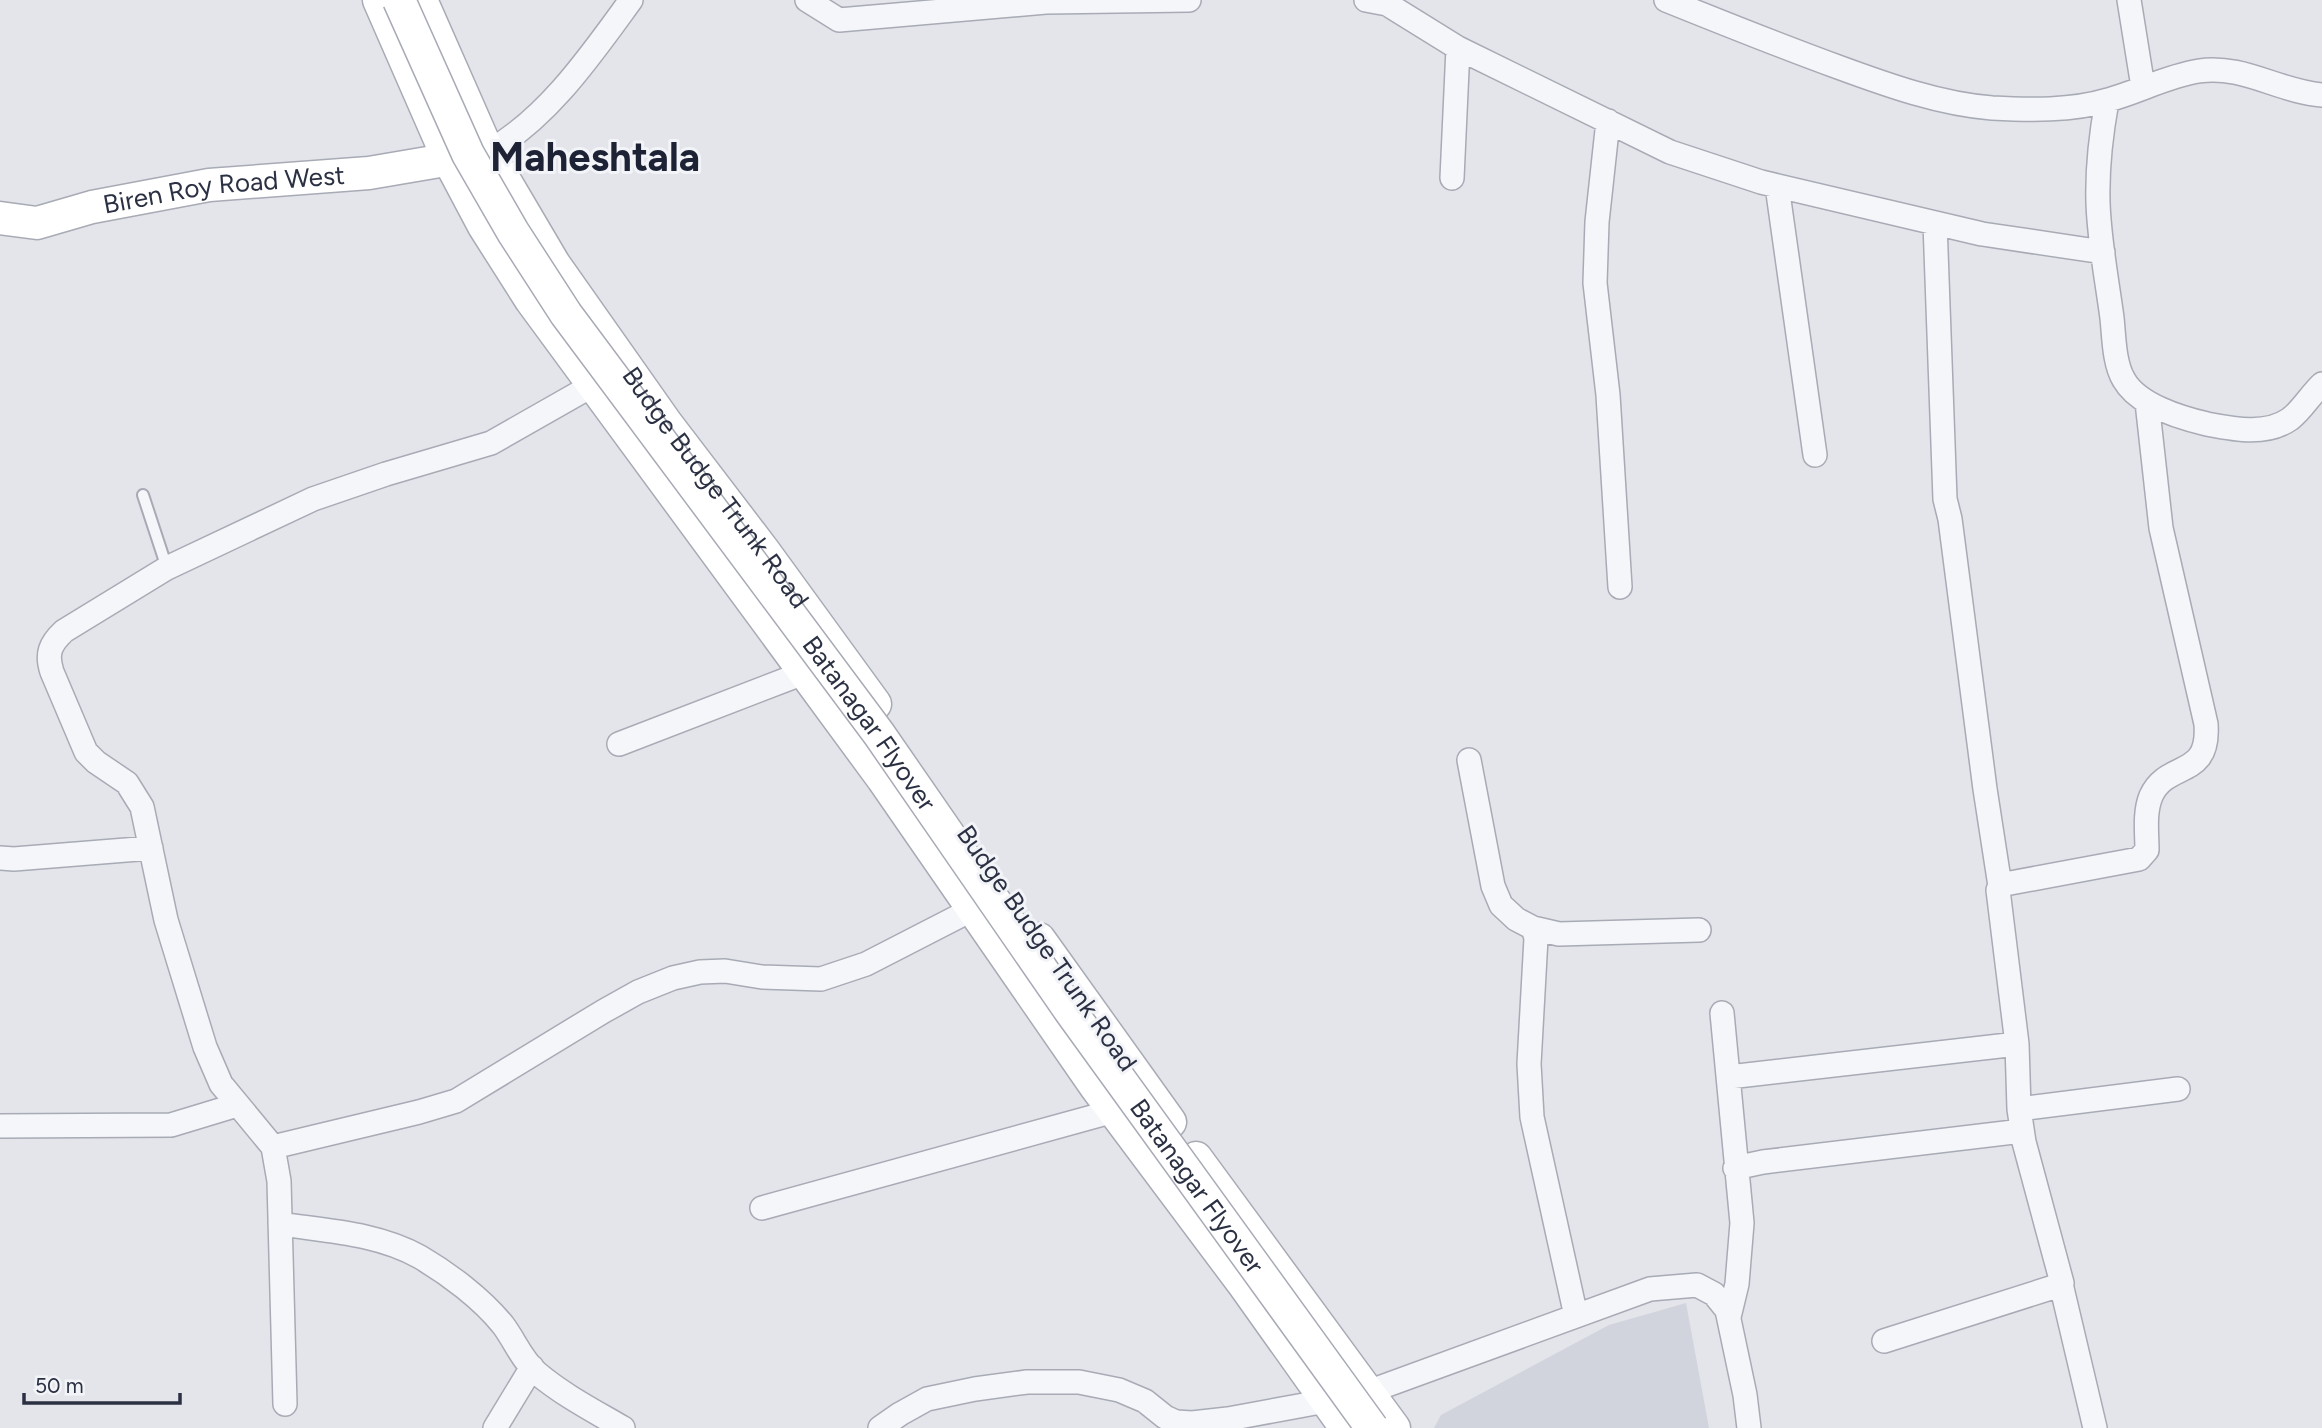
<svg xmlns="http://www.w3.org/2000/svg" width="2322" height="1428" font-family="Figtree,sans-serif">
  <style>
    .built { fill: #d1d4dd }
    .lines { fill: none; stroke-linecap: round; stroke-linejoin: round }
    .lane-casing { stroke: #a8abb5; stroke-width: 14 }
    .street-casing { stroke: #a8abb5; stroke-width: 26 }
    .secondary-casing { stroke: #a8abb5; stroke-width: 35 }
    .lane { stroke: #f5f6f9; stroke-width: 10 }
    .street { stroke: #f5f6f9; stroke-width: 23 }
    .secondary { stroke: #fff; stroke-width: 32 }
    .secondary-bridge-casing { stroke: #a8abb5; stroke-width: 35; stroke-linecap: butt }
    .secondary-bridge { stroke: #fff; stroke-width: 32 }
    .labels { text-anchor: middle; stroke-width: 6; stroke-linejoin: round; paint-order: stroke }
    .street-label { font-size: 26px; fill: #2b3143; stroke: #f2f4f8 }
    .town-label { font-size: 40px; font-weight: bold; fill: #1d2234; stroke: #f2f4f8 }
  </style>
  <rect width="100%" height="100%" fill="#e3e5eb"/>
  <path class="built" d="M1686,1303L1709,1428H1434L1441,1415L1609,1325Z"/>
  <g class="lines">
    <g class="lane-casing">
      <path id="lane" d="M143,495L167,568"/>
    </g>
    <g class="street-casing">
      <path id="street" d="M807,0L839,20L1046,2L1189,0
        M1366,0L1387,4L1458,48L1670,152L1761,182L1982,234L2103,252
        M1666,0C1723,23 1780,46 1838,67C1887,85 1940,104 1992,108C2029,110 2072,111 2108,100C2138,92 2167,76 2199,71C2242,64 2280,92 2322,95
        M2129,0L2143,87
        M2107,101C2101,134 2097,168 2098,202C2099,240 2107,280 2112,318C2114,337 2114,364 2124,380C2138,405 2181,418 2207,424C2233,429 2266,436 2290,419C2302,410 2311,394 2322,384
        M1608,121L1597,222L1595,283L1608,395L1620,587
        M488,152C548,118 591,55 631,0
        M1452,178L1458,48
        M1777,186L1815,455
        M1935,223L1945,499L1950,519L1985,789L2000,886
        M619,744L806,672
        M1469,760L1493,886L1501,905L1516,919L1533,928L1536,938L1529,1064L1532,1117L1576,1316
        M0,858L14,859L151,848
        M1533,928L1559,934L1699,930
        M1722,1013L1742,1223L1737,1284L1729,1317
        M1729,1077L2017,1044
        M2019,1109L2178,1089
        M0,1126L171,1125L237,1105
        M273,1147L419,1112L456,1101L604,1011L638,992L673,978L700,972L725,971L762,977L821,979L866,964L973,909
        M1735,1168L1763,1162L2022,1131
        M762,1208L1114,1111
        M280,1224C327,1231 377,1233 420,1257C449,1274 482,1299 503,1325C515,1341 522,1360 537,1373C563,1395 594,1411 623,1428
        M2061,1284L2095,1428
        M1884,1341L2060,1285L2062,1283L2024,1142L2019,1109L2017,1044L1998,890L2000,886L2005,884L2139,859L2147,850C2147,833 2144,813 2151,796C2167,760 2210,780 2206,724L2161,528L2147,402
        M285,1404L279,1181L273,1147L221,1084L205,1047L166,920L142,807L127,783L96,762L86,752L52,672C46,654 50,644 64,631L167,568L313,499L386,474L491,443L593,385
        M495,1428L532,1367
        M880,1428L900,1414L927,1399L975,1389L1027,1382H1079L1119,1390L1145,1401L1165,1417L1176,1422L1192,1423L1228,1419L1326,1401L1368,1392L1650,1289L1697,1285L1714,1294L1727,1310L1745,1395L1749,1428"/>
    </g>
    <g class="secondary-casing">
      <g id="secondary">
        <path d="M379,0L449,160L484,226L531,300L883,779L1096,1087L1245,1286L1346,1428"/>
        <path id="s1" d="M421,0L488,152L554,264L666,423L763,550L875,704"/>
        <path id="s2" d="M0,218L37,223L92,207L209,185L369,173L469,156"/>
        <path d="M1039,939L1170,1122"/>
        <path d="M1196,1158L1394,1428"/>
      </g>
    </g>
    <use href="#lane" class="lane"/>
    <use href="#street" class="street"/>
    <use href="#secondary" class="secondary"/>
    <g class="secondary-bridge-casing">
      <g id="secondary-bridge">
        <path id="s3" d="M399,0L468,154L513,232L566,314L879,734L1071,1012L1372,1428"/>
      </g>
    </g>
    <use href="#secondary-bridge" class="secondary-bridge"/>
  </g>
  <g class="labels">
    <g class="street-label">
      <text dy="9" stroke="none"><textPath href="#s2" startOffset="228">Biren Roy Road West</textPath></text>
      <text dy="9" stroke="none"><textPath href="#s1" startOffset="572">Budge Budge Trunk Road</textPath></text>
      <text dy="9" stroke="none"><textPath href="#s3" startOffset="866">Batanagar Flyover</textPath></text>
      <text transform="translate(1047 948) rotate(55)" y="9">Budge Budge Trunk Road</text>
      <text dy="9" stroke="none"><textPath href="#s3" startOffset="1433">Batanagar Flyover</textPath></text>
    </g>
    <g class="town-label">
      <text x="595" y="171">Maheshtala</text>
    </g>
  </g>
  <path d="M24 1393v10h156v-10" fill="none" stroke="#2b3143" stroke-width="3.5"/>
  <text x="35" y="1393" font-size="21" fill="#2b3143" stroke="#f2f4f8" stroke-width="5" paint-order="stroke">50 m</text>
</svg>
